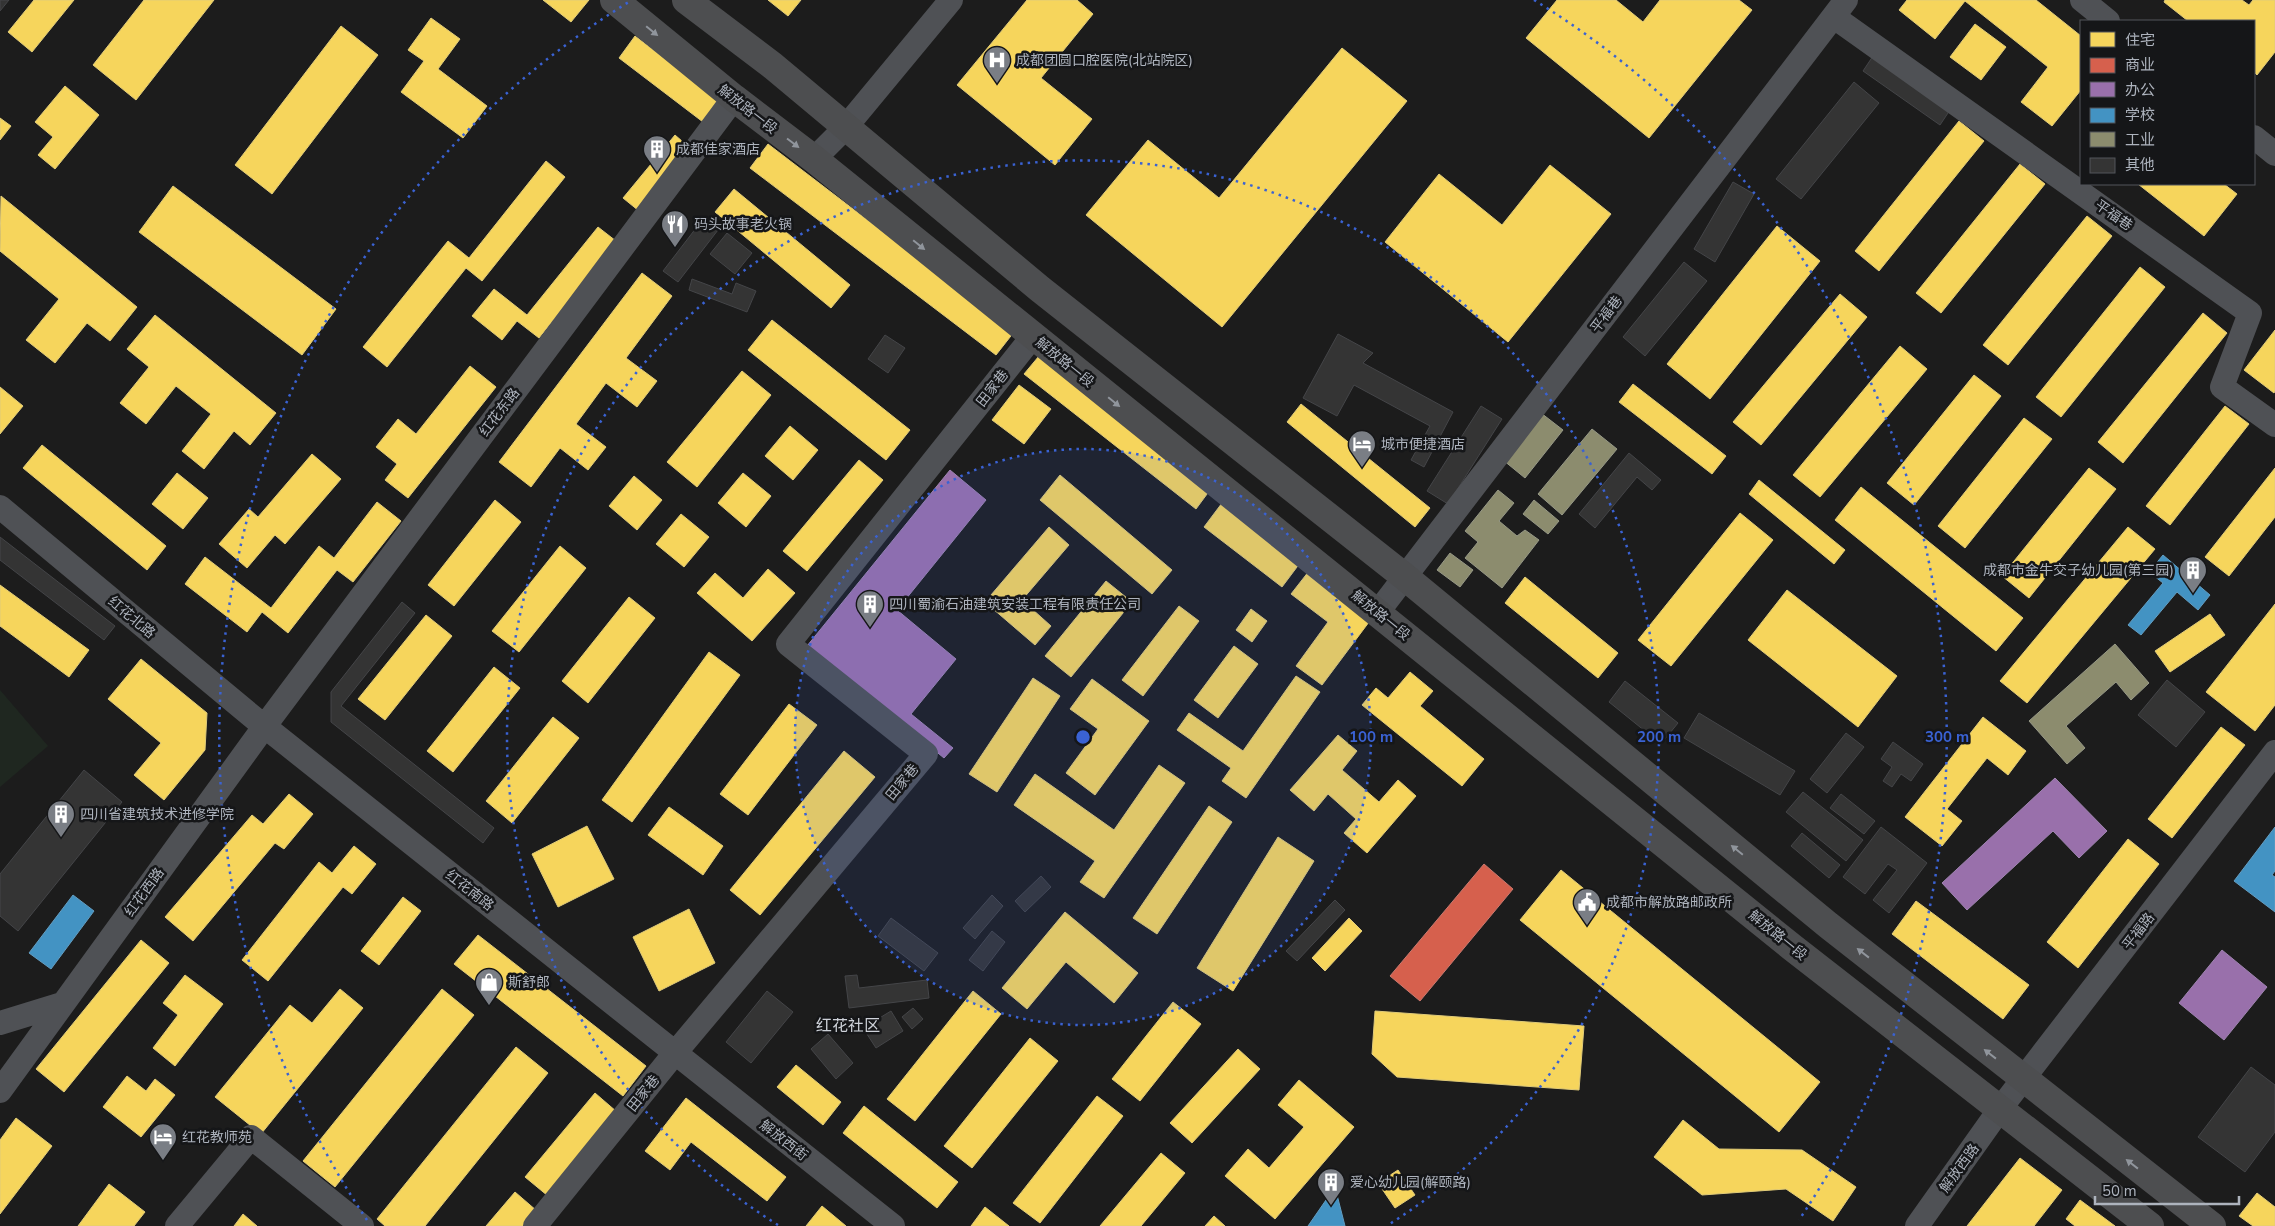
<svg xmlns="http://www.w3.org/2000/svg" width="2275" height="1226" font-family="'Nunito Sans','Noto Sans SC',sans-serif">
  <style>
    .green { fill: #1f2720 }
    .homes { fill: #f6d55c; stroke: #e0cb79 }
    .shops { fill: #d6604d; stroke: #ca796f }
    .offices { fill: #9970ab; stroke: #9f84b0 }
    .schools { fill: #4393c3; stroke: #639dc1 }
    .industry { fill: #8c8c6e; stroke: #969886 }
    .building { fill: #343434; stroke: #444548 }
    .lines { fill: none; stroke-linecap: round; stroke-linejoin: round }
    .minor { stroke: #4f5155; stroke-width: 24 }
    .major { stroke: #4d4e50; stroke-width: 28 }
    .oneway { fill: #90959c }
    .ring { fill: none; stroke: #3a62d3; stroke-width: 2.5; stroke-dasharray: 2.5 5 }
    .labels { text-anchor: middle; stroke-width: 5; stroke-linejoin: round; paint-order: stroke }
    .poi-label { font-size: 14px; fill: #adb3bd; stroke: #151618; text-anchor: start }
    .street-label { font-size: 14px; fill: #adb3bd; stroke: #151618 }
    .quarter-label { font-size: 16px; fill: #ced2d9; stroke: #151618 }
    .centre { fill: #3a62d3; stroke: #151618; stroke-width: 2.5 }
    .ring-label { font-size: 15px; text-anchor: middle; font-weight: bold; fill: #3a62d3; stroke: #151618; stroke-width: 5; stroke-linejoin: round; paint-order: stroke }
  </style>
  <rect width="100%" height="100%" fill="#1c1c1c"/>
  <path class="green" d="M0,690L48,746L0,787Z"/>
  <path class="homes" d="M34,0H74L32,52L8,32Z
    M144,0H214L136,100L93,65Z
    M543,0H589L571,22Z
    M768,0H801L788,16Z
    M1027,0H1077L1093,14L1041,78L1092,119L1055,165L957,85Z
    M1557,0H1616L1643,22L1660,0H1739L1752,10L1649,138L1526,38Z
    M1907,0H2036L2081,36V90L2052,126L2021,102L2048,67L1965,1L1935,39L1899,10Z
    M2165,0H2242L2249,5L2253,0H2275V52L2257,75L2254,72V21H2188L2164,2Z
    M431,18L460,39L438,69L487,106L463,138L401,92L424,61L408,50Z
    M1975,24L2006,47L1981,80L1950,57Z
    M341,26L378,55L272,194L235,165Z
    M635,36L718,99L703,122L619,58Z
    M1342,48L1407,101L1222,327L1086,215L1148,140L1219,198Z
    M65,86L99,115L55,169L38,155L53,137L35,122Z
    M0,118L11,126L0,140Z
    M1959,121L1984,141L1879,271L1855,251Z
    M675,135L690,148L639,211L623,198Z
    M768,144L1014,332L996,355L750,168Z
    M546,161L565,177L482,281L466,268L387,367L363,347L448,241L469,258Z
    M2020,164L2045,184L1941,313L1916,293Z
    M1550,165L1611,214L1508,342L1385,242L1439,174L1502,225Z
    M2138,184H2224L2237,194L2204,236Z
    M173,186L336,309L302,355L139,232Z
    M734,189L850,285L831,308L715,212Z
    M1,196L137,307L110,341L87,323L55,363L26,340L59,299L0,251Z
    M2087,216L2112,236L2008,365L1983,345Z
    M1777,226L1820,261L1710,399L1667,364Z
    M598,227L616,241L539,338L517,321L502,340L472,316L494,289L527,315Z
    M2140,267L2165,287L2061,417L2036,397Z
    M642,273L672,296L626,358L657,381L637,407L606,383L576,424L606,447L588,470L560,448L531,487L499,462Z
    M1840,294L1867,317L1761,445L1733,422Z
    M2203,313L2227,333L2123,463L2098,442Z
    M155,315L276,413L250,445L234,431L204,469L182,451L211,414L176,386L146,424L120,403L149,367L127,349Z
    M772,320L910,430L886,460L748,350Z
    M2275,330V391L2274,393L2244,370Z
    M1900,346L1927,369L1820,497L1793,475Z
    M1039,356L1210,490L1196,509L1024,374Z
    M470,366L496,387L408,498L385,480L397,464L376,447L398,419L416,434Z
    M742,371L771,395L697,487L667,462Z
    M1974,375L2001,396L1914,505L1887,483Z
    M1633,384L1726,456L1712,474L1619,402Z
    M1019,385L1051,409L1024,444L992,420Z
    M0,387L23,406L0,434Z
    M1301,404L1430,508L1415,527L1287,422Z
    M2225,406L2249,424L2170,525L2146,506Z
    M2024,418L2052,439L1965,548L1938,526Z
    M790,426L818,450L793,480L765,456Z
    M42,445L166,546L147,570L23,468Z
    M312,454L341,479L285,544L275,535L247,568L219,544L249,509L258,517Z
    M859,460L883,480L807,571L783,551Z
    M2089,468L2116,489L2029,598L2002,576Z
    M2275,468V517L2229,576L2205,557Z
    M177,473L208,498L183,529L152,504Z
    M743,473L771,496L746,527L718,503Z
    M1060,475L1172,570L1152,594L1040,500Z
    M634,476L662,500L637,530L609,506Z
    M1759,480L1845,550L1834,564L1749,494Z
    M1861,487L2023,618L1996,651L1835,520Z
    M495,500L521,522L454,606L428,585Z
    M377,502L401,521L353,582L337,570L288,633L262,612L247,632L185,584L205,557L271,608L319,546L334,558Z
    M1222,503L1300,563L1282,587L1204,527Z
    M1740,513L1773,540L1671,666L1638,640Z
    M681,514L709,537L684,567L656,544Z
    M1049,527L1069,545L1022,600L1051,626L1035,645L985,602Z
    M2128,527L2155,549L2027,703L2000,681Z
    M560,546L586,568L519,652L492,631Z
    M768,569L795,593L752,641L697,593L715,573L743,598Z
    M1309,571L1372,618L1322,685L1296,666L1328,622L1291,594Z
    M1525,577L1618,653L1598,678L1505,603Z
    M1106,581L1132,602L1071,677L1045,656Z
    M0,585L89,650L69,677L0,626Z
    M1787,590L1897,676L1858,727L1748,640Z
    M629,597L655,618L588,703L562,681Z
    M2275,604V705L2255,731L2206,692Z
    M1179,606L1199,621L1143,696L1122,680Z
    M1251,609L1267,621L1252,642L1236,630Z
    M2210,614L2225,635L2170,672L2155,651Z
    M426,615L452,636L385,720L358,699Z
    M1234,646L1258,664L1218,718L1194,700Z
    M709,652L740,675L632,822L602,800Z
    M141,659L207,713L205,750L164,800L134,775L161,743L108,699Z
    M494,667L520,688L453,772L427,751Z
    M1410,672L1433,691L1420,706L1484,759L1462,786L1362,705L1376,688L1388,698Z
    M1296,676L1320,692L1246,798L1222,781L1231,768L1177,730L1189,713L1243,751Z
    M1033,678L1060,696L997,792L969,774Z
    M1092,679L1149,721L1095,795L1066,773L1098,729L1070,709Z
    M789,704L817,725L748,815L720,794Z
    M553,717L579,738L512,823L486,801Z
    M1983,717L2026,751L2008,775L1987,758L1947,809L1962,821L1942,846L1905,817Z
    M2221,727L2245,745L2172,838L2148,819Z
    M1338,735L1357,751L1342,770L1379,802L1398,780L1416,796L1367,853L1344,833L1356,819L1328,794L1314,811L1290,790Z
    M844,751L875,777L760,915L730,890Z
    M1159,765L1185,783L1104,898L1080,882L1095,861L1014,805L1035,774L1114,830Z
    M289,794L313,814L284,849L275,843L193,941L165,917L252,815L263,824Z
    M1209,806L1232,822L1157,934L1133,918Z
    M669,807L723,846L703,875L648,835Z
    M587,826L614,879L558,907L532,854Z
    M1278,837L1314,861L1233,991L1197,968Z
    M2128,839L2159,864L2078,968L2047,942Z
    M354,846L376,864L352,894L343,887L268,981L242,960L319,862L332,873Z
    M1561,870L1820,1082L1779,1132L1520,920Z
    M403,897L421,911L379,965L361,951Z
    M1916,901L2029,985L2003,1019L1892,934Z
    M689,909L715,963L659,991L633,937Z
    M1065,912L1138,973L1114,1003L1066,962L1027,1009L1002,988Z
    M1349,918L1362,931L1325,971L1312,958Z
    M478,935L646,1066L623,1096L454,964Z
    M141,940L169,963L64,1092L36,1069Z
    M185,975L223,1004L175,1066L153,1048L178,1015L163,1003Z
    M340,989L363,1008L261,1134L215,1097L290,1005L312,1023Z
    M442,989L474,1015L335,1187L303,1161Z
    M973,991L1001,1014L915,1121L887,1099Z
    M1173,1002L1201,1024L1140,1101L1112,1079Z
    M1375,1011L1584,1026L1579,1090L1397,1077L1372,1054Z
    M1030,1038L1058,1061L972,1168L944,1146Z
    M516,1047L548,1073L425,1226H385L377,1219Z
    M1238,1049L1260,1069L1192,1143L1170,1123Z
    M796,1065L841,1102L823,1125L777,1087Z
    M127,1076L146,1091L155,1079L175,1095L141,1137L103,1107Z
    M1299,1080L1354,1127L1275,1219L1225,1176L1248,1149L1269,1168L1304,1127L1278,1105Z
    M595,1093L617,1112L548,1196L525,1177Z
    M1097,1096L1123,1116L1040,1223L1013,1203Z
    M686,1098L786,1177L767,1201L691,1142L670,1170L645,1151Z
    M864,1106L958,1182L937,1208L843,1133Z
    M16,1118L52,1146L0,1214V1140Z
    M1683,1120L1719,1149L1802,1150L1856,1187L1833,1221L1786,1189L1702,1195L1654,1157Z
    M1161,1153L1185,1173L1141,1226H1100Z
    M2020,1158L2062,1190L2034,1226H1967Z
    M1398,1170L1415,1195L1395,1208L1378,1183Z
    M109,1184L145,1212L134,1226H78Z
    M515,1192L537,1211L525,1226H486Z
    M2257,1193L2275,1207V1226H2253L2239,1216Z
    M2080,1200L2115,1226H2075L2066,1219Z
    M822,1206L846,1226H806Z
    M985,1207L1009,1226H971Z
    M243,1214L257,1226H234Z
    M1214,1216L1225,1226H1205Z"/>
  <path class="shops" d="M1484,864L1513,889L1420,1001L1390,976Z"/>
  <path class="offices" d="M950,470L986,500L897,610L956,659L911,714L953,748L944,758L807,646Z
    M2055,778L2107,831L2079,858L2053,831L1967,910L1942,883Z
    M2222,950L2267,987L2224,1040L2179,1003Z"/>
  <path class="schools" d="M2163,555L2210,595L2198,610L2177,592L2141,635L2128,625L2163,583L2149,572Z
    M2275,827V871L2272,875L2275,877V912L2234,881Z
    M73,895L94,911L51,969L29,953Z
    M1335,1187L1345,1226H1308Z"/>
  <path class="industry" d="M1541,413L1563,430L1525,478L1503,460Z
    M1592,429L1617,449L1562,515L1538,494Z
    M1498,490L1514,503L1499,521L1517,536L1525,530L1539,540L1502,588L1465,558L1478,542L1465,531Z
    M1534,500L1559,521L1548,534L1523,514Z
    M1450,553L1473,570L1460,587L1437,570Z
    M2115,644L2149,683L2131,700L2116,682L2066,726L2085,748L2067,764L2029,721Z"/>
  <path class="building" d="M0,0H9L0,11Z
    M1873,56L1950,110L1940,125L1863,71Z
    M1854,82L1879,103L1801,199L1776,179Z
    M1733,182L1754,194L1715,262L1694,249Z
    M703,219L718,230L678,282L663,271Z
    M727,233L752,253L735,274L710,254Z
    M1684,262L1707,281L1645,356L1623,337Z
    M692,279L732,294L736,283L756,291L747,312L689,290Z
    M1338,334L1373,353L1363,363L1453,412L1424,467L1411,460L1430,426L1354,385L1337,416L1303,398Z
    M885,335L905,348L888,373L868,359Z
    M1481,406L1502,419L1448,504L1427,491Z
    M1629,453L1661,480L1652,490L1637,477L1595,528L1579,514Z
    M0,537L115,626L104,640L0,560Z
    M402,602L415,613L341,706L494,828L483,843L331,722V692Z
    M2167,680L2205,712L2176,747L2138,715Z
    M1625,681L1678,723L1661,744L1609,702Z
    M1699,713L1795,771L1780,795L1684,738Z
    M1846,733L1864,747L1827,793L1810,779Z
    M1893,742L1923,764L1911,781L1901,774L1892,787L1883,781L1892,767L1881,759Z
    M84,770L122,802L18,931L0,916V874Z
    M1803,792L1863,840L1846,861L1786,812Z
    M1841,794L1875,821L1864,834L1830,808Z
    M1881,827L1927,863L1889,913L1873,900L1897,870L1888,864L1865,894L1843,877Z
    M1802,833L1840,865L1829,878L1791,846Z
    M1041,876L1051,887L1025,912L1015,901Z
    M992,895L1003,906L975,939L963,928Z
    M1335,900L1345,910L1297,961L1286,951Z
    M891,918L938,953L924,971L878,936Z
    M992,931L1005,942L983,971L969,960Z
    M857,975L859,988L927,980L929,998L849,1008L845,976Z
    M767,991L793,1012L751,1063L726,1042Z
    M913,1008L923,1019L912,1029L902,1017Z
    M891,1011L903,1031L876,1048L863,1028Z
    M828,1034L853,1063L836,1079L811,1049Z
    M2251,1067L2275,1085V1132L2245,1172L2198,1137Z"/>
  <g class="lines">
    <path class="minor" d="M2082,0L2108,21
      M1834,17L2250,313L2222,387L2275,425
      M2254,137L2275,154
      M814,159L845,128L951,0
      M0,507L254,718L893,1226
      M1378,612L1846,0
      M0,1023L62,1004
      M0,1091L264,727L734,98
      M177,1226L251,1137L362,1226
      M535,1226L675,1053L926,754L788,644L1033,336
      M1917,1226L2000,1109L2275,752"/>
    <path class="major" d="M614,0L734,98L814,159L1793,948L2150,1226
      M686,0L773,66L1040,289L1405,577L1828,925L2212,1226"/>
  </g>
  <defs><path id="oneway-solid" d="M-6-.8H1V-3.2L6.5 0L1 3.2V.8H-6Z" transform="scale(1.25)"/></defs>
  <g class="oneway">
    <use href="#oneway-solid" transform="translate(652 31) rotate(39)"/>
    <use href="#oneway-solid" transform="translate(793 143) rotate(37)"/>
    <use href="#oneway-solid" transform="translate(919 245) rotate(39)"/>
    <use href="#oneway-solid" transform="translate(1114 402) rotate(39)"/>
    <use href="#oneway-solid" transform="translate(1737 850) rotate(-141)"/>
    <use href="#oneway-solid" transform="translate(1863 953) rotate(-142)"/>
    <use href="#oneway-solid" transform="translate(1990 1054) rotate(-142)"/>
    <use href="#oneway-solid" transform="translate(2132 1164) rotate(-142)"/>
  </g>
  <circle cx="1083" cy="737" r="288" fill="#3a62d3" fill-opacity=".12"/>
  <g class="ring">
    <circle cx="1083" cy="737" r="288"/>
    <path d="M778 1225A576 576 0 1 1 1388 1225"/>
    <path d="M367 1220A864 864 0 0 1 632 0M1534 0A864 864 0 0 1 1799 1220"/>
  </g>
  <defs>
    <g id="hospital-pin" transform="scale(1.4375)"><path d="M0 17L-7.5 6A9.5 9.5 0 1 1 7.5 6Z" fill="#7a7e85" stroke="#151618"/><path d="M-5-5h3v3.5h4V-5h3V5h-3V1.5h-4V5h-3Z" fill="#fff"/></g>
    <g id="building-pin" transform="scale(1.4375)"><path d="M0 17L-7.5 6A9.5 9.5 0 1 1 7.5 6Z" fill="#7a7e85" stroke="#151618"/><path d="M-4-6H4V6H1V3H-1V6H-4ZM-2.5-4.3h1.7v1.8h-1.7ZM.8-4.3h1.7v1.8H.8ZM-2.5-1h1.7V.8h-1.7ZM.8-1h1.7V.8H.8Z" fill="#fff"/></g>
    <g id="restaurant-pin" transform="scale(1.4375)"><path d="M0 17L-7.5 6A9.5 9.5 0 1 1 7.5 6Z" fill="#7a7e85" stroke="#151618"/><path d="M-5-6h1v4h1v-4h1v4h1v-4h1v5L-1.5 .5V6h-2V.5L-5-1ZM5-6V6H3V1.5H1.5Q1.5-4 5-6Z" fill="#fff"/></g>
    <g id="hotel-pin" transform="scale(1.4375)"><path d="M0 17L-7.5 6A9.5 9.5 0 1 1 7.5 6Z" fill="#7a7e85" stroke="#151618"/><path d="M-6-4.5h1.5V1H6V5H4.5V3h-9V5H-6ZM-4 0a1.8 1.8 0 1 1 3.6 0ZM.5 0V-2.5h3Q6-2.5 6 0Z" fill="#fff"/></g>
    <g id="civic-pin" transform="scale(1.4375)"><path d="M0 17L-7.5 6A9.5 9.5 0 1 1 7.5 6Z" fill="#7a7e85" stroke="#151618"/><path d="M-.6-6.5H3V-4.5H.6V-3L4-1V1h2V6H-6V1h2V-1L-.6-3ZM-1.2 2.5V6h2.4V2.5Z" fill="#fff"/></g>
    <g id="shop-pin" transform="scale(1.4375)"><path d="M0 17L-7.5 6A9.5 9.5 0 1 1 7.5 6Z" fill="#7a7e85" stroke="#151618"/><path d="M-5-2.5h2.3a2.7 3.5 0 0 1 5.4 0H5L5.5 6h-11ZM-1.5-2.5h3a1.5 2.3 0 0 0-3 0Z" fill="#fff"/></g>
  </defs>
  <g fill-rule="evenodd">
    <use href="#hospital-pin" x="997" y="60"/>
    <use href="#building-pin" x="657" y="149"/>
    <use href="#restaurant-pin" x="675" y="224"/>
    <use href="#hotel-pin" x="1362" y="444"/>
    <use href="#building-pin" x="2193" y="570"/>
    <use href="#building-pin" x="870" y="604"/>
    <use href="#building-pin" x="61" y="814"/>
    <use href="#civic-pin" x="1587" y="902"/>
    <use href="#shop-pin" x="489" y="982"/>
    <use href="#hotel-pin" x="163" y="1137"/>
    <use href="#building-pin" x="1331" y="1182"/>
  </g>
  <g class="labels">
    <g class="poi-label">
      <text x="1016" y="65">成都团圆口腔医院(北站院区)</text>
      <text x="676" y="154">成都佳家酒店</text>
      <text x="694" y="229">码头故事老火锅</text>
      <text x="1381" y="449">城市便捷酒店</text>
      <text x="2174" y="575" text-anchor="end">成都市金牛交子幼儿园(第三园)</text>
      <text x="889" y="609">四川蜀渝石油建筑安装工程有限责任公司</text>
      <text x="80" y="819">四川省建筑技术进修学院</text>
      <text x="1606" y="907">成都市解放路邮政所</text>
      <text x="508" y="987">斯舒郎</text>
      <text x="182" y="1142">红花教师苑</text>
      <text x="1350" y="1187">爱心幼儿园(解颐路)</text>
    </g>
    <g class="street-label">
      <text transform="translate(748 109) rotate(38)" y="5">解放路一段</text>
      <text transform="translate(2114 215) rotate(35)" y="5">平福巷</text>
      <text transform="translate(1606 314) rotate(-53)" y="5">平福巷</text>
      <text transform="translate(1065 362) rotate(39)" y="5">解放路一段</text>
      <text transform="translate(992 388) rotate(-52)" y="5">田家巷</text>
      <text transform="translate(499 412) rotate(-53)" y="5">红花东路</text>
      <text transform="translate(1381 615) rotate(39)" y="5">解放路一段</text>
      <text transform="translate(132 617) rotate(40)" y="5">红花北路</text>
      <text transform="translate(902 782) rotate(-50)" y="5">田家巷</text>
      <text transform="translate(470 890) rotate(38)" y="5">红花南路</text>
      <text transform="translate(144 892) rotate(-54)" y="5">红花西路</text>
      <text transform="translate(2138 931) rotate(-52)" y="5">平福路</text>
      <text transform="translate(1778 935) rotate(39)" y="5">解放路一段</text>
      <text transform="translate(643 1093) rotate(-51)" y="5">田家巷</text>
      <text transform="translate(784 1140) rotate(38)" y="5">解放西街</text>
      <text transform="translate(1959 1168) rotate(-54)" y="5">解放西路</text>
    </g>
    <g class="quarter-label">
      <text x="848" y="1031">红花社区</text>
    </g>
  </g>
  <circle cx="1083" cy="737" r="8" class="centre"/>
  <g class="ring-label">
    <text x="1371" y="742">100 m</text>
    <text x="1659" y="742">200 m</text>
    <text x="1947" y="742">300 m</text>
  </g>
  <rect x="2080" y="20" width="175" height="165" fill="#151618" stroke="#52555a"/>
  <rect x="2090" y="32" width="25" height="15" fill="#f6d55c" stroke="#52555a"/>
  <text x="2125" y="45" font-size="15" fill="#adb3bd">住宅</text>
  <rect x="2090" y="58" width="25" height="15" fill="#d6604d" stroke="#52555a"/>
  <text x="2125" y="70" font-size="15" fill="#adb3bd">商业</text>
  <rect x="2090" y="82" width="25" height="15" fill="#9970ab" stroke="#52555a"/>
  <text x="2125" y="95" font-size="15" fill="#adb3bd">办公</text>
  <rect x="2090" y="108" width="25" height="15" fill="#4393c3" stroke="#52555a"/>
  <text x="2125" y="120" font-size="15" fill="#adb3bd">学校</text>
  <rect x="2090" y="132" width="25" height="15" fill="#8c8c6e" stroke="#52555a"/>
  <text x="2125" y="145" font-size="15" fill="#adb3bd">工业</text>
  <rect x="2090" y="158" width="25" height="15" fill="#343434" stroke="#52555a"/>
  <text x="2125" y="170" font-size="15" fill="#adb3bd">其他</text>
  <path d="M2095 1196v8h144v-8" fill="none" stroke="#adb3bd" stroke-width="2.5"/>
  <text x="2102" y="1196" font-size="15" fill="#adb3bd" stroke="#151618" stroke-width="4" paint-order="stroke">50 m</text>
</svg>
